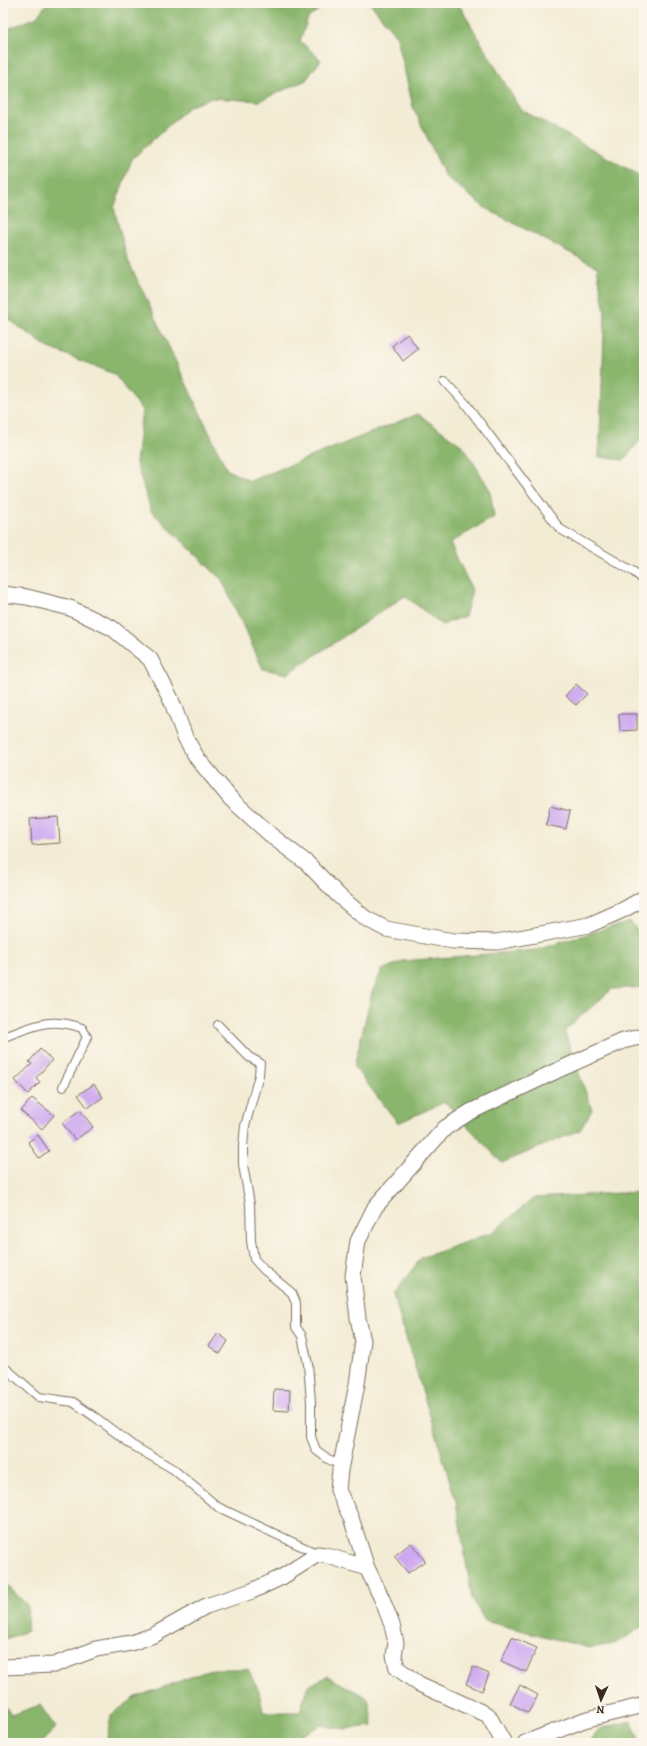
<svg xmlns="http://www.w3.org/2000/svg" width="647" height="1746" font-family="Alegreya,serif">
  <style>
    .forest { fill: #89b56c; stroke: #627045 }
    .building { fill: #cda7f1 }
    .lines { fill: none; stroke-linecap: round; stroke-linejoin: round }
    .service-casing { stroke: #7b6e5e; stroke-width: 10 }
    .minor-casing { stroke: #7b6e5e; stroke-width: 17 }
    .service { stroke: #fff; stroke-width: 8 }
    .minor { stroke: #fff; stroke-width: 15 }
  </style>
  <rect width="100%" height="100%" fill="#fbf7ec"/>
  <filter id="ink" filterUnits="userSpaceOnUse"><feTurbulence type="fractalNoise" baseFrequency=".025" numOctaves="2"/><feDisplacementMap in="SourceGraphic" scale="8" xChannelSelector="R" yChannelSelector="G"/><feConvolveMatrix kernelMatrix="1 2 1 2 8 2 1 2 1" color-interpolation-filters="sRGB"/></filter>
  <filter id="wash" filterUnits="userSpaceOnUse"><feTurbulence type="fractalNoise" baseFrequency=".012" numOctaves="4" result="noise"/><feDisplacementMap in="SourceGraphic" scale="16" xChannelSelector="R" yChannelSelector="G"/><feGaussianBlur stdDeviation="0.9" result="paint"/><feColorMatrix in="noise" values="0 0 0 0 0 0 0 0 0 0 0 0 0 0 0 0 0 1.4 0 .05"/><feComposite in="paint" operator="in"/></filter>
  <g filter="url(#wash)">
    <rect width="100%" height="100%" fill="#f3ecd5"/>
    <path class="forest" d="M47,3H328L308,18L300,41L321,60L306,80L259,101L212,98L190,106L132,159L114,208L127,258L227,470L250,481L418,414L464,447L490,490L494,517L450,543L472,590L465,616L442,625L405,596L287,674L263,669L222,580L151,511L136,463L142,410L114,374L47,347L3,315V31L37,17Z
      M370,3H458L520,109L644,178V435L624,460L599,457L605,313L597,267L485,208L445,176L413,107L397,37Z
      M630,921L644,940V987L612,989L564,1031L592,1110L580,1130L502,1163L445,1102L398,1123L354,1067L372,992L382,970L403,961L536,950Z
      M637,1192L644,1200V1626L615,1644L590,1648L485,1621L472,1599L456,1501L393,1295L421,1258L493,1232L534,1198Z
      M3,1581L28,1606L27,1631L3,1640Z
      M213,1669H248L259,1691L263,1712H300L307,1687L327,1676L368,1698L373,1726L344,1729L321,1725L302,1735V1743H106L111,1715L136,1697Z
      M3,1702L11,1715L40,1705L56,1728L41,1743H3Z
      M631,1721L638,1736V1743H590L599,1729Z"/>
    <g id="blocks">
      <path class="building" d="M407,334L418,349L403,361L392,346Z
        M576,684L587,694L576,705L565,696Z
        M619,714H637V730L620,731Z
        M550,806L570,811L566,829L546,825Z
        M58,817L60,843L32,845L30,819Z
        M40,1049L52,1060L36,1078L40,1082L28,1094L15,1080L32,1064L29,1062Z
        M94,1084L103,1097L88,1108L78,1095Z
        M32,1098L54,1115L42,1129L21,1111Z
        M80,1110L93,1127L75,1140L62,1123Z
        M38,1135L49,1151L39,1158L28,1142Z
        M218,1333L228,1341L220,1354L209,1346Z
        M274,1389L290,1390L289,1411L273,1410Z
        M411,1543L425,1561L408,1573L394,1556Z
        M512,1637L537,1648L526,1672L501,1661Z
        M473,1667L489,1674L482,1691L466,1684Z
        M520,1685L538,1695L528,1713L510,1703Z"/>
    </g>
  </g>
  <g filter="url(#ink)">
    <use href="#blocks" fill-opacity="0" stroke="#7b6e5e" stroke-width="1"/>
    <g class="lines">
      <g class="service-casing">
        <path id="service" d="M445,381L465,403L560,529L634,572L644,580
          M218,1025L249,1057L260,1063L259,1075L245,1126L243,1146V1165L250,1204L251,1241L254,1259L264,1270L292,1293L296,1303V1327L302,1336L308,1364L311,1402V1437L316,1450L328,1459L341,1465
          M3,1035L7,1036C36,1025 50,1017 82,1028L87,1037L63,1087
          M3,1366L39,1397L73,1402L95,1417L132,1445L173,1469L218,1507L318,1554"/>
      </g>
      <g class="minor-casing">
        <path id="minor" d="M3,594L27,597L70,608L112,628L150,659L170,697L185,737L197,758L231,799L273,837L307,863L338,895L365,918L386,929L453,941L497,942L589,925L623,910L644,898
          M3,1667L54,1665L96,1649L131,1643L154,1635L206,1606L252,1591L282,1577L318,1554L325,1555L367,1568
          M504,1743L488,1715L419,1684L397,1668L394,1655L396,1643L392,1625L382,1599L367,1568L351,1518L338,1490L340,1470L357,1384L363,1341L358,1318L353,1276L358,1241L375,1207L445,1128L470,1112L556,1071L623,1041L644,1036
          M525,1743L584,1720L644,1705"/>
      </g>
      <use href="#service" class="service"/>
      <use href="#minor" class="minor"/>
    </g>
  </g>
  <rect width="647" height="1746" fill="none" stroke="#fbf7ec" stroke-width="16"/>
  <g transform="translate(601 1700) rotate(183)" stroke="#fbf7ec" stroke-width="3" paint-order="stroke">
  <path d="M0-3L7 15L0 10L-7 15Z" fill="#3b2a1e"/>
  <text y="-6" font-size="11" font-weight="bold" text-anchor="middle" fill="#3b2a1e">N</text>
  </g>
</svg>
